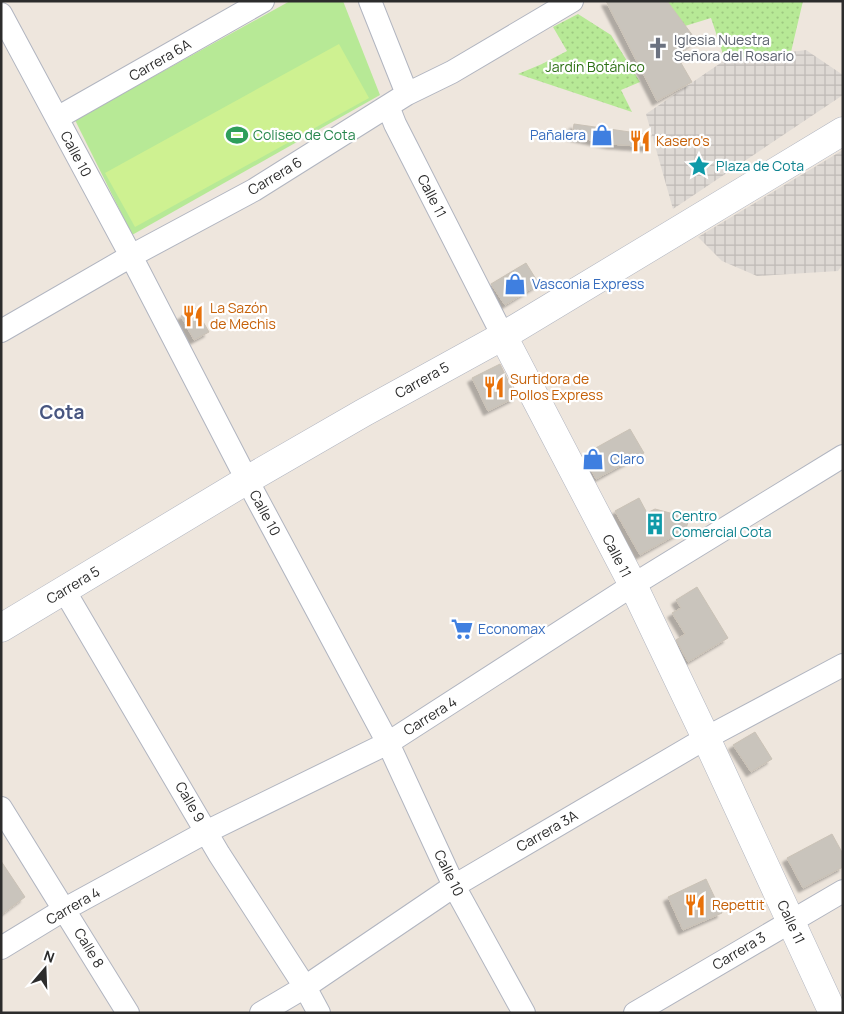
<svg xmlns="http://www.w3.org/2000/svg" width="844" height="1014" font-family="Manrope,sans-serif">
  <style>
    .grass { fill: url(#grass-dots) }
    .park { fill: #b7e996 }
    .pitch { fill: #cef191 }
    .plaza { fill: url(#plaza-grid) }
    .building { fill: #c9c4bc; stroke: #cac2b6; filter: url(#shadow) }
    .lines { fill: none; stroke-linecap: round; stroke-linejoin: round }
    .minor-casing { stroke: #b1b5c0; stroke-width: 24 }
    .secondary-casing { stroke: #b1b5c0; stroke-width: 29 }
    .minor { stroke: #fff; stroke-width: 22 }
    .secondary { stroke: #fff; stroke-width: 28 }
    .labels { text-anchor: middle; stroke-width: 4.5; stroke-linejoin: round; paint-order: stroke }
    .worship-label { font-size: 14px; fill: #5b616d; stroke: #fff; text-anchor: start }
    .street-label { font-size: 14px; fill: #2c2c2c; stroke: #fff }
    .park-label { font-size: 14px; fill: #2d7015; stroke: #fff }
    .leisure-label { font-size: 14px; fill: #27864d; stroke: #fff; text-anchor: start }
    .shop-label { font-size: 14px; fill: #366cbe; stroke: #fff; text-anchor: start }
    .food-label { font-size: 14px; fill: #c56008; stroke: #fff; text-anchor: start }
    .culture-label { font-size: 14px; fill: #0d838f; stroke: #fff; text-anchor: start }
    .district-label { font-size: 19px; font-weight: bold; fill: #485680; stroke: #fff }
  </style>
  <defs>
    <pattern id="grass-dots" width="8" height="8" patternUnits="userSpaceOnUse" patternTransform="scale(1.25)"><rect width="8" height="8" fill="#b7e996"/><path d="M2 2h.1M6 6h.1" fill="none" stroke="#9ec881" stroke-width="1.8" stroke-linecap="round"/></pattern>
    <pattern id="plaza-grid" width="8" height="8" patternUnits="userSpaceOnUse" patternTransform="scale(1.25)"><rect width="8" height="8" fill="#ded9d4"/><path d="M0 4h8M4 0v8" fill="none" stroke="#bfbab6"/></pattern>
    <filter id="shadow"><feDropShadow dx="-4.5" dy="4.5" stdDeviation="1" flood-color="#0004"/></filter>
  </defs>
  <rect width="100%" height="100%" fill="#eee6dd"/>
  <path class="grass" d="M667,1H803L791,52L725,60L711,18L685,26Z
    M578,14L611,35L640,82L621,90L632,112L518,74L542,64L567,51L553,27Z"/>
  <path class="park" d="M290,1H343L380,95L132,235L75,120Z"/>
  <path class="pitch" d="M339,44L369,98L135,227L105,173Z"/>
  <path class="plaza" d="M806,50L843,75V95L673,209L646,114L725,60Z
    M843,150V264L838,271L757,276L722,261L698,237Z"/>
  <path class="building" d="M606,1H667L696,40L677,56L692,82L657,101Z
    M574,124L651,135L649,147L610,144L572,136Z
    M526,263L539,284L505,305L491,284Z
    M195,308L209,332L194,340L181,316Z
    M500,364L516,397L488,411L472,378Z
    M630,429L644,453L596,479L583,455Z
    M639,498L647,513L655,509L689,518L686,529L640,555L615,511Z
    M697,587L728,638L688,662L676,640L685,634L672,613L681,608L676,600Z
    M755,732L772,759L751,772L733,745Z
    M832,834L843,854V867L803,888L787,858Z
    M1,861L25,897L1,915Z
    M706,879L722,913L683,930L668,897Z"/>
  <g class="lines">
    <g class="minor-casing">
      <path id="minor" d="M370,1L407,94
        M1,14L131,256L247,480L388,743L454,886L524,1013
        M388,106L395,124L503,336
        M57,118L263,1
        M1,331L131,256L254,190L407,94L452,72L572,1
        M64,590L219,854L305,987L319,1013
        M1,808L128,1013
        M1,948L65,909L206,832L388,743L633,585L843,456
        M261,1013L305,987L454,886L706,738L843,665
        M635,1013L843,891"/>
    </g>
    <g class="secondary-casing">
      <path id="secondary" d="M503,336L633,585L706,738L833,1013
        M1,628L247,480L363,413L503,336L843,131"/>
    </g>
    <use href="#minor" class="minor"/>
    <use href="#secondary" class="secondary"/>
  </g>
  <defs>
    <g id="church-bare" transform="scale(1.725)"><path d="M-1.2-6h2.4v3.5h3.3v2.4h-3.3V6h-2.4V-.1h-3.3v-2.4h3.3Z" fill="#6b7280" stroke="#fff" stroke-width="2.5" paint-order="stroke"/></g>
    <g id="stadium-bare" transform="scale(1.725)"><path d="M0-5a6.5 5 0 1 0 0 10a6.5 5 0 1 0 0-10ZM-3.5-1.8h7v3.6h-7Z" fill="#2e9e5b" stroke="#fff" stroke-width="2.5" paint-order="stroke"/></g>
    <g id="shop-bare" transform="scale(1.725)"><path d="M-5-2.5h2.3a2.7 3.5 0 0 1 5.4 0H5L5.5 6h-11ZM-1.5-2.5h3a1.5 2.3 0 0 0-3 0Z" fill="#3f7fe0" stroke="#fff" stroke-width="2.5" paint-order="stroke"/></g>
    <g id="restaurant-bare" transform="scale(1.725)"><path d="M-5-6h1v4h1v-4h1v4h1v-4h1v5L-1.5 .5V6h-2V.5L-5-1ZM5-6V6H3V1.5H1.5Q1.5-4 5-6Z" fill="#e8710a" stroke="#fff" stroke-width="2.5" paint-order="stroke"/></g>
    <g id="sight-bare" transform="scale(1.725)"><path d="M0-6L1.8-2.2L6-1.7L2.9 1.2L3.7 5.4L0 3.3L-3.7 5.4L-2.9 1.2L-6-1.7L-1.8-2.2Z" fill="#0f9aa8" stroke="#fff" stroke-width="2.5" paint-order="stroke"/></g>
    <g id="building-bare" transform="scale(1.725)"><path d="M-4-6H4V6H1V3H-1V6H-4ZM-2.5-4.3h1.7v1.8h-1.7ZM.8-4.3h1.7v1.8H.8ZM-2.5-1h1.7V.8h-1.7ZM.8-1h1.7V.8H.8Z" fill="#0f9aa8" stroke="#fff" stroke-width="2.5" paint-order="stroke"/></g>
    <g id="supermarket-bare" transform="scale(1.725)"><path d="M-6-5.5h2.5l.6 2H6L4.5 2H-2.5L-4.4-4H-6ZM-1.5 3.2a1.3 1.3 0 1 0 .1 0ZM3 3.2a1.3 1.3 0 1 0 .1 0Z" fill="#3f7fe0" stroke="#fff" stroke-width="2.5" paint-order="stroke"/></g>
  </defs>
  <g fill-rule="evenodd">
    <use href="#church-bare" x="658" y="48"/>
    <use href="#stadium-bare" x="237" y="135"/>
    <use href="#shop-bare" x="602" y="135"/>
    <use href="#restaurant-bare" x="640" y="141"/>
    <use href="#sight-bare" x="699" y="166"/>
    <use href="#shop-bare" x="515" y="284"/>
    <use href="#restaurant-bare" x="193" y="316"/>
    <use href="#restaurant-bare" x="494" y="387"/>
    <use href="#shop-bare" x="593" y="459"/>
    <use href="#building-bare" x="655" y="524"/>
    <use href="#supermarket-bare" x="462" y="629"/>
    <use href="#restaurant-bare" x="695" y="905"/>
  </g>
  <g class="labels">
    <g class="worship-label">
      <text x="674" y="45">Iglesia Nuestra<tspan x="674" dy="16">Señora del Rosario</tspan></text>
    </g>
    <g class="street-label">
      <text transform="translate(160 60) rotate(-30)" y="5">Carrera 6A</text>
      <text transform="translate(76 154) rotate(62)" y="5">Calle 10</text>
      <text transform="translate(275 176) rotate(-31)" y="5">Carrera 6</text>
      <text transform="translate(432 196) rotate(63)" y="5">Calle 11</text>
      <text transform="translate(422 380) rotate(-29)" y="5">Carrera 5</text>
      <text transform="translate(265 513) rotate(62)" y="5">Calle 10</text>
      <text transform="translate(617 556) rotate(63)" y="5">Calle 11</text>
      <text transform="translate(73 585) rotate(-31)" y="5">Carrera 5</text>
      <text transform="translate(430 716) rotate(-32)" y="5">Carrera 4</text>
      <text transform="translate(190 802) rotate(60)" y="5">Calle 9</text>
      <text transform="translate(547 831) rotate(-30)" y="5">Carrera 3A</text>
      <text transform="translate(449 873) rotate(64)" y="5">Calle 10</text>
      <text transform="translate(73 906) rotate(-30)" y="5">Carrera 4</text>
      <text transform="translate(791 922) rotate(65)" y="5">Calle 11</text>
      <text transform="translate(89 948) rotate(59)" y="5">Calle 8</text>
      <text transform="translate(739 951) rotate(-31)" y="5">Carrera 3</text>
    </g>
    <g class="park-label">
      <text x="595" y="72">Jardín Botánico</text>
    </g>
    <g class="leisure-label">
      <text x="253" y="140">Coliseo de Cota</text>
    </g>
    <g class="shop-label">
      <text x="586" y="140" text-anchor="end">Pañalera</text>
      <text x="532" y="289">Vasconia Express</text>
      <text x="610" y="464">Claro</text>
      <text x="478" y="634">Economax</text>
    </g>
    <g class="food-label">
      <text x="656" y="146">Kasero's</text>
      <text x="210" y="313">La Sazón<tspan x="210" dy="16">de Mechis</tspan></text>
      <text x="510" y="384">Surtidora de<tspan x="510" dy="16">Pollos Express</tspan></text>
      <text x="712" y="910">Repettit</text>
    </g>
    <g class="culture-label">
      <text x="716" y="171">Plaza de Cota</text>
      <text x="672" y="521">Centro<tspan x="672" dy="16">Comercial Cota</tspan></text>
    </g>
    <g class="district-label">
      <text x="62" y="419">Cota</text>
    </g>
  </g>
  <rect width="844" height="1014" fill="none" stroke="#2c2c2c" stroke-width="5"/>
  <g transform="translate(45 969) rotate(19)" stroke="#ffffff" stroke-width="4" paint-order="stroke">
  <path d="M0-4L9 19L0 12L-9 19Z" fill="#2c2c2c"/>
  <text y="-8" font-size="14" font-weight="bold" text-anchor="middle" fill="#2c2c2c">N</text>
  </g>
</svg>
